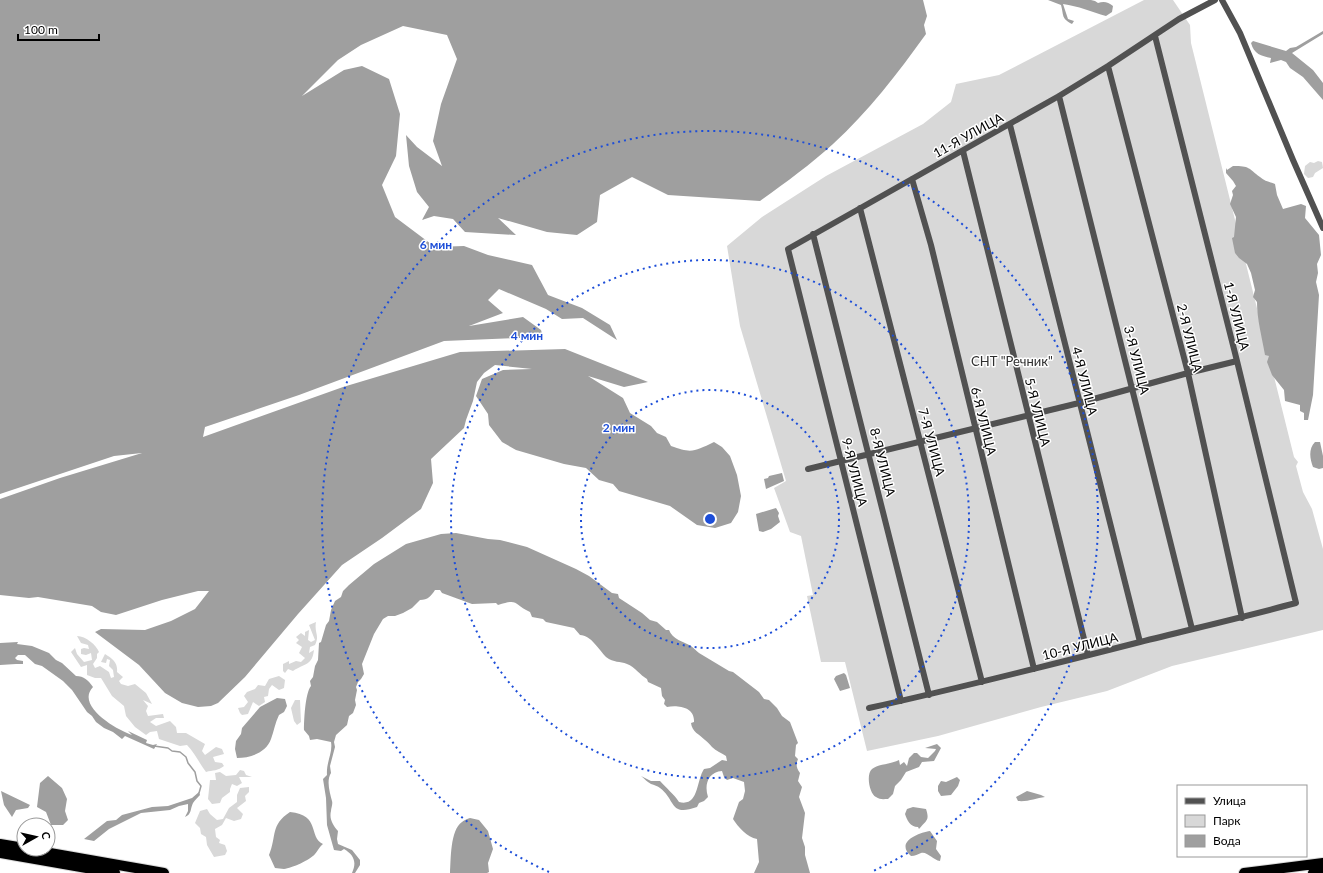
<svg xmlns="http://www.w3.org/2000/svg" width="1323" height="873" font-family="Lato,sans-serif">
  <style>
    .green { fill: #d8d8d8 }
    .water { fill: #9f9f9f }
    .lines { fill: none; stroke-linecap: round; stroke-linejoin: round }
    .stream { stroke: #9f9f9f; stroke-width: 1.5 }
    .trunk-casing { stroke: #dbdbdb; stroke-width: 12 }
    .minor { stroke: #515151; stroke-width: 6 }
    .trunk { stroke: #000; stroke-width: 10 }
    .ring { fill: none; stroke: #1d4ed8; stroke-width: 2; stroke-dasharray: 2 4 }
    .labels { text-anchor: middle; stroke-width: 3; stroke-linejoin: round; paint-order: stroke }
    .street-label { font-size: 13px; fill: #000; stroke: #fff }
    .park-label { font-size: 13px; fill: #2f2f2f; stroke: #fff }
    .centre { fill: #1d4ed8; stroke: #fff; stroke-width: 2 }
    .ring-label { font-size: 12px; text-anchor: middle; font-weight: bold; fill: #1d4ed8; stroke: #fff; stroke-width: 3; stroke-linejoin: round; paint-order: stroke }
  </style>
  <rect width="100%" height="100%" fill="#fff"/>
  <path class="green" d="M1144,0H1173L1190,25L1191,43L1294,457L1298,462L1296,466L1303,492L1312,509L1323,549V630L1172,666L1107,691L1041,707L938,736L867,751L845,662H821L807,596L813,595L801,536L790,532L774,488L786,481L740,326L727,246L762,217L826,176L923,124L951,102L956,84L999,75Z
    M1318,161L1322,162L1323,168L1315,173L1313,177L1308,178L1304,174L1305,166L1310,162L1314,163Z
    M316,622C314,633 320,635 315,645L310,647L309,653L314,650C312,666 305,663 293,671L288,669L285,673L283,671V664L289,661V664L296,661L301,662L305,658L299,653L302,647L296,643L299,640L296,637L301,633L305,636V632L309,630L308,640L311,642L315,640L309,625Z
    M77,636C86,636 96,645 99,652L97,654V658L93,664L95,668L100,666L109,672L111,678L114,677L113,670L109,666L110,660L107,659L106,663L101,662L105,654C113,659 118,663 117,672L123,677L119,681L121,684L128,686L135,684L146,693L152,704L143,700L148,706L146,711L148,716L163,714L164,718H156L150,722L156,726L170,721L176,727L177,733H186L205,744L202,751L205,755L216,747L222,749L224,754L213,757L215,762L222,763L224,766C218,771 213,770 206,772C199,763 195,753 187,745L180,746L159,739L157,731L150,732L146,735L135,727L126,716L124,706L112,696L101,678H95L87,675V665L81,667L71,652L75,648L77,654L84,662L92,660L91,653L86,655L81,654V649L84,648L89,649L88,645L81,643Z
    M279,676L285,680L284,688L279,690L272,685L269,689L268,696L264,697L265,702L259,706L253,702L248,714L242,715L240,713L238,708L244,707L248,702L244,696L247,692L255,689L258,685L265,686L269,679Z
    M295,700H300L301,722L297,725L294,721L291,708Z
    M240,770L244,771L246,775L252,777H239L242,783L237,786L232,784L230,789V792L222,798L220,803L212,804L208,799L210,780H216L215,773L220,772L226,776L236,775Z
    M249,787V792L245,796L246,801L237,808L243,814L241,819L234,821L226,818L222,825L215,829L216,837L220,840L219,843L225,845L227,851L225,855L214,857L207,845L206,837L201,834L200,828L195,823L200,811L207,809L210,814L217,820L223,819L229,808L237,802V795L240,788Z"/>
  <path class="water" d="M0,0H923L927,16L924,25L926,34C898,73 868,112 833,144C810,165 785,183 760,201L668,195L632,177L600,195L597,222L577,235L547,232L498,218L516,235L465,232L453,219L434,216L422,220L429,207L417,192L409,166L406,135L417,147L442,166L433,141L441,104L457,59L447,35L403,26L361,45L338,60L302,96L344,70L362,66L389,79L400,114L396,156L382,185L395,217L435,247L464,246L488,255L532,265L548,295L582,308L610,325L617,340L583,318L562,319L546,309L499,289L488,300L503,313L469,326L523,317L541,330L543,337L444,341L299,395L205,427L203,437L343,387L460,352L565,349L648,382L624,387L588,376L623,398L630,413L651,426L657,433L666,437L671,446C692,454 695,451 714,442L722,447L730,456L737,475L741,496L738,512L731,523L715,528L697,525L670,506L619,491L613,484L599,480L586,468L564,464L516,450L502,442L489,425L488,414L476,396L482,379L503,370L532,369L495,365L484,373L477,382L473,401L466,420L464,428L431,459L433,483L421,509L382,538L342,565L298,614L245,677L218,703L211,706L198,707L182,703L165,693L139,665L95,632L101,629L145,630L171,621L195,609L209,591H198L162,600L116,615L101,612L92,606L38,597L29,598L0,595V499L60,478L142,453L114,456L0,494Z
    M1048,0H1091L1095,1L1098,3C1104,1 1108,2 1113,6L1112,12L1106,16C1092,12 1078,6 1063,4L1068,19L1074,21L1072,24C1061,18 1064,16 1061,5Z
    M1323,31V34L1292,53L1313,70L1323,83V100L1303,77L1290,68L1286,62L1281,60L1270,63L1271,58C1261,56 1254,54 1251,43L1253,41L1286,51L1290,48L1296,47Z
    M1233,166C1250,166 1248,168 1260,177C1264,181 1270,182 1275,184L1277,195L1283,209L1301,204L1306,206L1305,218L1319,235L1321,255L1317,264L1318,273L1316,282L1319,295L1313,395L1308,420H1304V413L1300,411V405L1285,401L1284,390L1272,375L1267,362L1269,356L1265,355C1262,337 1257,320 1257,302L1253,297L1255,290L1251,273L1247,264L1239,258L1235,253L1232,238L1234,237L1236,217L1230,204L1233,195L1232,191L1236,186L1233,181L1226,173V168L1227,170Z
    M1315,442H1320L1323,456V468L1319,469L1313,467C1310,459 1308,449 1315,442Z
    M782,473L784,481L766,489L764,479L768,478L769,476Z
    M776,508L779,513L778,516L780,522L771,529L763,532L759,531L756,514Z
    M456,533L488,539L500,540L527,547L576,569L589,576L612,593L618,594L619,598L642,613L650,620L657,622L666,630H669C672,639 684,642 691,646C694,648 696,651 699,653C709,659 719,665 729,671L733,672L759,692L764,699L769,700L777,708L782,716L790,722L798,743L796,745L795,756L798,759C796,764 796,768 800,773L798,781L802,787L799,797L805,813L802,838L805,847V855L810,873H754L759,862L757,839C747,837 738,827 733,819L739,802L743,799L745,791L744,782L733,778L727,780L724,777L722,771C708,772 704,785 708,797L704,801L699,803L697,807C669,817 676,800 660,788C658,786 654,785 651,784C647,782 645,779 641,776L651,781H660C666,788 674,794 679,802C699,807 696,781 704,769L710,768L722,760L727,761L726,756C722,753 716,751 712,747C710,745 708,742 705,740C699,734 692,732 691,723L694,722C695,707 678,705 667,707L664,704L665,700L662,696L661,688L648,682L647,679C640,675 635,667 627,664C620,661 614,663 606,657C599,650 591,635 580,635L574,628L546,622L543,619L532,617L530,612C513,604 519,598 498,605L496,603L472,604L442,593L440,590H435C431,596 428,600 420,600L412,608L403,613L395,616H388L383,619L374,634L362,664L364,674L361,679L358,682L356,687L357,690L355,700L356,705L353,713L349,716L347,725L336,735L334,742L335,747L330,766L331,773C326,781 330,793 332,801C333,804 331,808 331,811C329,819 333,825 338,831L337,839L338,844L352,850L360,860V865L355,873H352C357,862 354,855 344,849L341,851L334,850L327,825L326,798L323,779L327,775C326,762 333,753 331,742L317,739L310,740L309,736L304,730C304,722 305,693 311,686L310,681L313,677L315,666L318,660L319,643L321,642L326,625L329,621L331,610L335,601L341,597L343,591L349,585L374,564L406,544L441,534Z
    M18,642L17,644L32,646L49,653L56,660L62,663L76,676C84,676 88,680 93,687C75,706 117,730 132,735L128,731L147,740L146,743L153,745L157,744L154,749L125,736L122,739L113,732L104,728L96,722L92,716L87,712L72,690L63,681L42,666L35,664L25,655H18L15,658L17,660L23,661V664H16L0,665V643Z
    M844,673L846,675L850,688L840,691L834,679L836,676Z
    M277,698L285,699L287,706L284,712L279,715C275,723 274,731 271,739C266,753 250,758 237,758L235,749L236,741L241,734L242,728L260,707Z
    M937,744L941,748L934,761L922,762L919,767L906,772L901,780L895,786L893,794L888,799C884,799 880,800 876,797C869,793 866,774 872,769C878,764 892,764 899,760L900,765L904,762L907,766L909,758L914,753H917L921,757L928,758L935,751L936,749L925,748Z
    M48,776L62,788L67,799L65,811L68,820L63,825H51L46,812L37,807L40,783Z
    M957,777L960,780L958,786L951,795L941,796L938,791V786L941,781L946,782Z
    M1,791L30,805L28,808L16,810L12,817L4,805Z
    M1027,791L1041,795L1045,797C1036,798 1028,802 1018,801L1016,797Z
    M199,792L200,795C198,797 195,800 193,803C190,809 192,814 185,817L188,811V804L179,806L170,810L141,813L109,829L94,841L84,839L107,821L116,820L122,815L152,807L168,806L192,798Z
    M913,807L926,809C930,821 926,820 919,829L918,827C910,827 907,820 905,814L907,809Z
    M290,812C321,815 308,837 323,844C319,847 318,851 315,854C310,860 292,868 284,869C281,869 278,868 275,868L269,855C277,836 270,825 290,812Z
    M470,818L479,820L488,831L493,849L488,863L489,872L487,873H450C451,860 450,830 462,822C464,820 467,819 470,818Z
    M930,831L937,841L936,849L941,856L940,861C933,860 927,851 921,853C918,854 915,856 911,856C895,842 918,833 930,831Z"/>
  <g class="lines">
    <path class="stream" d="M154,746L168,748L172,751L180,752L186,757L188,763L195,772L197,781L201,786L199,793"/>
    <g class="trunk-casing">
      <path id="trunk" d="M0,844L24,848
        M27,849L164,873
        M0,853L115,873
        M1244,873L1323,863
        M1313,873L1323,872"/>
    </g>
    <path class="minor" d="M1222,0L1240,33L1293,160L1323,228
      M1108,66L1188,373L1242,618
      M1059,96L1192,629
      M1010,125L1140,642
      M963,151L1088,655
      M912,179L931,245L1034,669
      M860,208L982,682
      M813,234L929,695
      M808,469L1079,403L1188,373L1237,361
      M901,701L788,249L1059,96L1108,66L1179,19L1215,0
      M869,708C960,688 1050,665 1140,642C1192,629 1244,617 1296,603L1237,361L1155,36"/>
    <use href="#trunk" class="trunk"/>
  </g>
  <g class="ring">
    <circle cx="710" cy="519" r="129"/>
    <circle cx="710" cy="519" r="259"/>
    <path d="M549 872A388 388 0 1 1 871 872"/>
  </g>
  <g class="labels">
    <g class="street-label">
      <text transform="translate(968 135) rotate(-29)" y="5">11-Я УЛИЦА</text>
      <text transform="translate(1237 316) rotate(76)" y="5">1-Я УЛИЦА</text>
      <text transform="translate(1190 338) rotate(76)" y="5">2-Я УЛИЦА</text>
      <text transform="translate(1137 360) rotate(76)" y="5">3-Я УЛИЦА</text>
      <text transform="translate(1085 381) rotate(76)" y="5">4-Я УЛИЦА</text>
      <text transform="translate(1038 412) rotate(76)" y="5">5-Я УЛИЦА</text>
      <text transform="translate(984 421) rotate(76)" y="5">6-Я УЛИЦА</text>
      <text transform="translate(932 442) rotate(75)" y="5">7-Я УЛИЦА</text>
      <text transform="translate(883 462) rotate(76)" y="5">8-Я УЛИЦА</text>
      <text transform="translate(855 472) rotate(76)" y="5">9-Я УЛИЦА</text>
      <text transform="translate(1080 646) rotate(-14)" y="5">10-Я УЛИЦА</text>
    </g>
    <g class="park-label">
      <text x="1012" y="366">СНТ "Речник"</text>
    </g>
  </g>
  <circle cx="710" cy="519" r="6" class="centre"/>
  <g class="ring-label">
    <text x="436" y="249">6 мин</text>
    <text x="527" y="340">4 мин</text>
    <text x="619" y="432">2 мин</text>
  </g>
  <rect x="1177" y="785" width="130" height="72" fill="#ffffff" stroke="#999999"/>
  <rect x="1185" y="798" width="20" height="6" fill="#515151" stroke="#999999"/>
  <text x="1213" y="805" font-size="12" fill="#000000">Улица</text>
  <rect x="1185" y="815" width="20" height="12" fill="#d8d8d8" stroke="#999999"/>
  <text x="1213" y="825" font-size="12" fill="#000000">Парк</text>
  <rect x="1185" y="835" width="20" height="12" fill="#9f9f9f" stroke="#999999"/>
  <text x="1213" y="845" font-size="12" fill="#000000">Вода</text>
  <g transform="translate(36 837) rotate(82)"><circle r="19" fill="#ffffff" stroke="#999999"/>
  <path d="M0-3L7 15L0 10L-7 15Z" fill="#000000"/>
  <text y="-6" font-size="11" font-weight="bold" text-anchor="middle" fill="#000000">С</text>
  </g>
  <path d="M18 34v6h81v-6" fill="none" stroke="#000000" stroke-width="2"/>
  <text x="24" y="34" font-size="12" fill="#000000" stroke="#ffffff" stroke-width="3" paint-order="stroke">100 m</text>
</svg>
